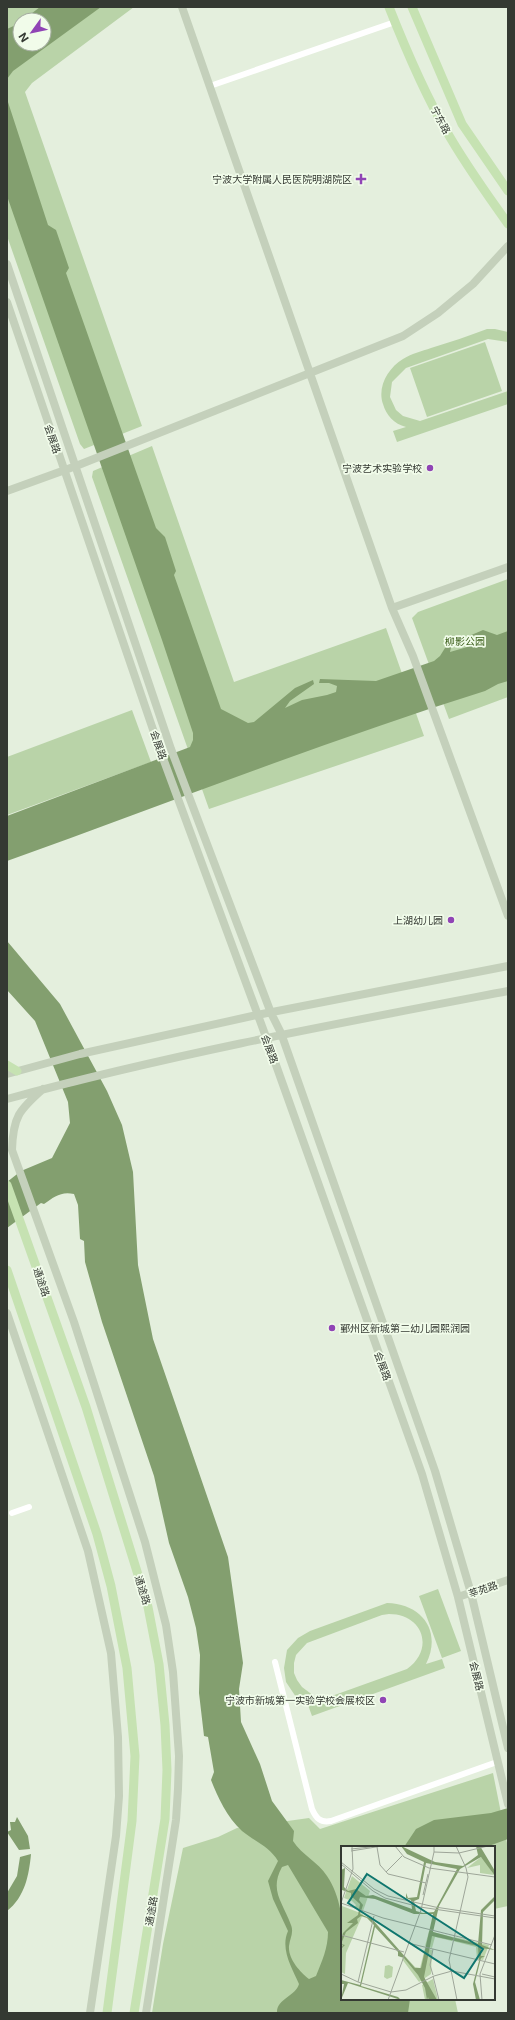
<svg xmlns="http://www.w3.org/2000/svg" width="515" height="2020" font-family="Inter,'Noto Sans SC',sans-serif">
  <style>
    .green { fill: #b9d3a8; fill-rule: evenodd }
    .water { fill: #839f6f; fill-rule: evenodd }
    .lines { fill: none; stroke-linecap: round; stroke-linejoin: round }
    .street { stroke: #fff; stroke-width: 6 }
    .secondary { stroke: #c4d0bb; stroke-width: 8 }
    .primary { stroke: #c6e2b2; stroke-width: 9 }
    .poi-dot { fill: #9044b5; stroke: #f1fcea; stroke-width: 1.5 }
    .labels { text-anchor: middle; stroke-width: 3.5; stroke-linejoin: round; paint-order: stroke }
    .street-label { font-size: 10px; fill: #343932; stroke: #f1fcea }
    .poi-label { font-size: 10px; fill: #343932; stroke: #f1fcea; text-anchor: end }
    .park-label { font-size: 10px; fill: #3a5d19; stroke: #f1fcea }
    .inset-road { fill: none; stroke: #9ea699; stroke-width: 1 }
    .view { fill: #0f766e; fill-opacity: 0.15; stroke: #0f766e; stroke-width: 2 }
    .inset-edge { fill: none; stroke: #343932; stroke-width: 2 }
  </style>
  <rect width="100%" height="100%" fill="#e4efdd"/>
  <path class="green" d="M7,7H134L32,83L25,92L142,426L84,449L80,444L7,236ZM20,20H44V44H20Z
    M487,329H495L508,332V342L488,339L406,368L392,382L390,397L396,410L403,416L420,421L508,391V404L397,442L393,431L406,427C394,424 386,415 383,404C377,387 388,368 403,359C411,354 422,351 431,348C450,342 469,336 487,329Z
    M485,342L502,391L427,417L410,368Z
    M152,446L234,682L386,628L424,736L209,809L92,477L93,471Z
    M508,579V697L449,719L412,618L418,612Z
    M132,710L151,762L7,815V757Z
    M438,1589L461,1651L442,1658L419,1596Z
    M387,1603C423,1604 442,1632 426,1664L442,1659L445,1668L312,1716L308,1705L296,1697L286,1682L284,1668L287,1650L298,1638L310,1631ZM389,1614C423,1614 435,1649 407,1669L329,1697L314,1696L302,1687L297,1680L294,1673V1663L296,1655L307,1643L382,1615Z
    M493,1773L508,1848V1906L494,1909V1847H342V1999H455L458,2013H152L163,1944L183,1848L218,1837L237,1828L309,1818L320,1829Z"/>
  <path class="water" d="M40,7H101L13,71L7,79V29L20,23V44H44V20H23Z
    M7,99L48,225L56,230L69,268L66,273L156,528L165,537L176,571L174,575L221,709L248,723L254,722L295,688L313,680L314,684L290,701L285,708L302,700L327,695L336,692L337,686L329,683H319L320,679L376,681L434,661L440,656L450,640L461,638L452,643L450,652L474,645L485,638L483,635L469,636L483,630L497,635L508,631V681L498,684L485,691C323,742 166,804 7,861V816L190,747L193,740V733L162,640L7,196Z
    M7,941L60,1004L107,1091L122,1125L133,1172L138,1265L153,1339L228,1557L243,1663L239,1689L241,1722L260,1764L272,1801L294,1831L293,1841C302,1855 318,1862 327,1876C350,1910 342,1959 342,1999H410L408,2013H277C276,1999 296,1996 299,1984C292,1968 280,1949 288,1931L273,1899L268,1881L278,1861C270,1847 254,1841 242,1831C227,1817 218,1798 211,1780L214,1772L208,1737L204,1736L199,1693L200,1655L196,1628L188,1597L169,1543L154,1476L102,1322L85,1262L84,1241L80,1239L78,1205L74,1194C61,1191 54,1197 44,1204L41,1203L7,1228V1182L21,1171L52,1158L70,1123L68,1102L35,1021L7,990ZM288,1865L328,1932C328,1948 322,1961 316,1976L309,1979C300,1972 288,1959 289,1946C290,1938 294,1933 291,1925C283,1902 269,1891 282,1867Z
    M508,1808V1839L486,1847H404L416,1829L434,1820L491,1813Z
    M17,1817L28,1836L30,1849L19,1850L7,1832L11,1830L10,1822H15Z
    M31,1854C29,1875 25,1897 7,1911V1893L17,1876L20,1857Z"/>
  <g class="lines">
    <path class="street" d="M210,86L395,22
      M12,1513L29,1507
      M275,1662L312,1809C316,1818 320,1823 331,1821L497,1762"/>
    <path class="secondary" d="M182,7L392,608L413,656L508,916
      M7,264L171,749L271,1013L281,1033L435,1471L471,1593L508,1748
      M7,302L160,750L266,1037L422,1474L458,1597L508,1804
      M7,491L76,466L403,336L438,313L473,284L508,246
      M392,608L508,567
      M7,1074L80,1054L257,1015L508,966
      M43,1089C19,1110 13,1117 12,1150L74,1322L145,1542L166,1625L173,1672L179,1756L178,1789L176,1820L146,2013
      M7,1099C172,1054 340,1023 508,991
      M7,1313L88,1551L111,1653L118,1737L119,1796L116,1836L90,2013
      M458,1597L508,1580"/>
    <path class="primary" d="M389,7C406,50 424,93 447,132C465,164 487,194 508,224
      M412,7L462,124L508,191
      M7,1065L17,1071
      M7,1185L86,1407L148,1607L159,1664L165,1725L167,1770L165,1819L134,2013
      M7,1270L97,1534L111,1586L127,1668L135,1756L132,1821L107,2013"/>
  </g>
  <g class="poi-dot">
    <path d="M359 173h4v4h4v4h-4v4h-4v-4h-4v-4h4z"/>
    <circle cx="430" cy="468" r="4"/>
    <circle cx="451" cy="920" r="4"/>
    <circle cx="332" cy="1328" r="4"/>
    <circle cx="383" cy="1700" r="4"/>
  </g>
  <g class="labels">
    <g class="street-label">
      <text transform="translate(441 120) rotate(62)" y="4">宁东路</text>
      <text transform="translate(53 439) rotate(71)" y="4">会展路</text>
      <text transform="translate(159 745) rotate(71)" y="4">会展路</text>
      <text transform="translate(270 1049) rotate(70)" y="4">会展路</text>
      <text transform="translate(42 1282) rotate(71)" y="4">通途路</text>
      <text transform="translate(383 1366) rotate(70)" y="4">会展路</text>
      <text transform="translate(483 1589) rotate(-19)" y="4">莘苑路</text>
      <text transform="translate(143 1590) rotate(73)" y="4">通途路</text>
      <text transform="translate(477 1676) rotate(76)" y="4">会展路</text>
      <text transform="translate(151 1911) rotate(-81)" y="4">通途路</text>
    </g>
    <g class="poi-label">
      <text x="352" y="183">宁波大学附属人民医院明湖院区</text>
      <text x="422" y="472">宁波艺术实验学校</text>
      <text x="443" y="924">上湖幼儿园</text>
      <text x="340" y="1332" text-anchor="start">鄞州区新城第二幼儿园熙润园</text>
      <text x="375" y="1704">宁波市新城第一实验学校会展校区</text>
    </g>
    <g class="park-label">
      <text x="465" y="645">柳影公园</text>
    </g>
  </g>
  <g transform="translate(341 1846)">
    <rect width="154" height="154" fill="#e4efdd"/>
    <path d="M140,11L143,13L153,29L139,27V19L126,22ZM11,30L29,45L22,65L13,62L15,59L11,55L3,52ZM1,60L22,68L5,107L4,128L0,126ZM88,85L111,91V95L94,91L91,102L84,100ZM113,91L148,99L142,114L136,113L135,101L112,95ZM84,102L91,104L90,128L78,136L61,113L64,110L74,121L79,122ZM48,119L52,121L51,131L46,133L43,131L44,120ZM92,133L97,154H84L81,139Z" fill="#b9d3a8"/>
    <path d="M60,0L94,16L122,20L137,9L135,0H139L154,25V30L140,11L119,23L98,60L92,86L137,98L140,64L154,50V54L142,66L141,99L154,104L140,102V110H144L140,112L134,136L139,154H135L132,138L138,115L137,100L91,90L83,131L96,154H88L87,151L86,154L84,142L77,129L63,112L57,110V106L34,81L20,140L57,151L60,154L7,137L0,154L3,138H0V134L19,139L33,79L26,72L20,70L16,73L17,77L5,86L0,98L4,99L0,103L2,99H0V94L2,87L12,77H6L17,69L19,58L10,50V47L1,44L0,47V24L4,22L3,41L7,45L15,43L25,50L32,49L71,63L70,54L65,52V47L67,52L76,51L83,16L66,8ZM85,17L116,23L93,66L82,67L75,65L73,55L78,53ZM19,51L34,53L73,68H92L80,122H74L31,73L19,68L22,59L18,54Z" fill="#839f6f" fill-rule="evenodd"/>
    <path class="inset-road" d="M54,0L63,11L88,22L154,31M115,0L125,22L127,31L108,114L116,154M36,1L39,19L47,28L85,37M10,3L29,1M10,5L41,0M93,6L118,7L147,0M0,16L33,43L47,50L94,61L154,70M0,18L32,45L44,52L79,61L154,72M45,26L61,10M82,49L87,28M0,57L42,72L151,99M0,57L12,23L11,0M0,89L63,106M67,97L154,118M0,128L17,136L50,146L65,144L93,130L111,125L154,133M141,128L154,131M92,129L89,119L92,103M92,130L98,154M17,136L33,70M47,154L80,64L93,6V0M141,154L139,128L154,89"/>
    <path class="view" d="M26,28L142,103L123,132L7,57Z"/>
    <rect width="154" height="154" class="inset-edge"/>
  </g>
  <rect width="515" height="2020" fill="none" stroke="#343932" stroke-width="16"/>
  <g transform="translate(32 32) rotate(237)"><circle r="19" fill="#f1fcea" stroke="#a5aea0"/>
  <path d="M0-3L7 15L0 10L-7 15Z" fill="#9044b5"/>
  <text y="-6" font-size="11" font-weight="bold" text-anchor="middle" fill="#343932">N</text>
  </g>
</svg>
